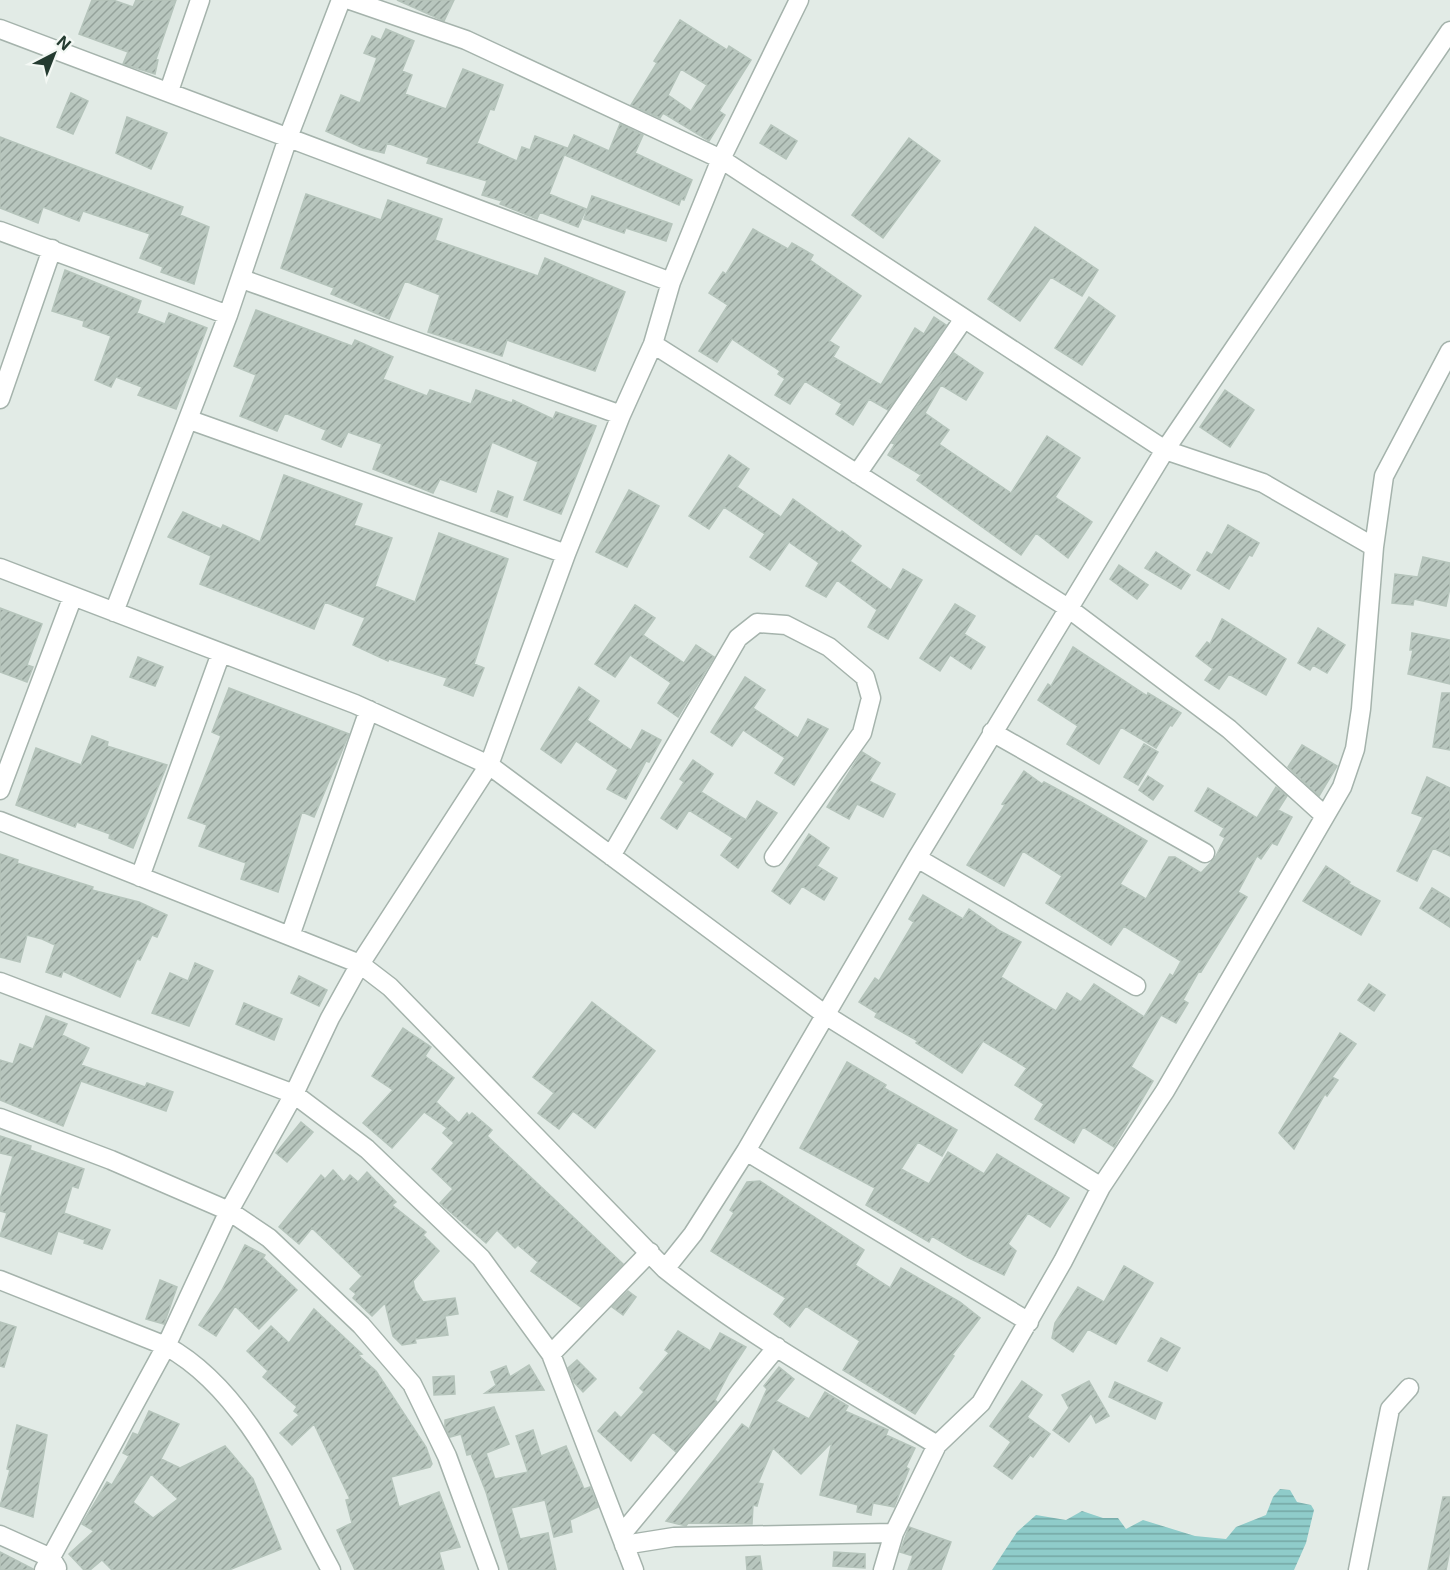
<svg xmlns="http://www.w3.org/2000/svg" width="1450" height="1570" font-family="Inter,sans-serif">
  <style>
    .water { fill: url(#water-rules) }
    .building { fill: url(#building-hatch); stroke: #b5c4bb; stroke-width: 1.5; fill-rule: evenodd }
    .lines { fill: none; stroke-linecap: round; stroke-linejoin: round }
    .minor-casing { stroke: #a5b3ac; stroke-width: 21 }
    .minor { stroke: #fff; stroke-width: 18 }
  </style>
  <defs>
    <pattern id="water-rules" width="6" height="5" patternUnits="userSpaceOnUse" patternTransform="scale(1.5)"><rect width="6" height="5" fill="#8fccca"/><path d="M0 2.5h6" fill="none" stroke="#75a7a4"/></pattern>
    <pattern id="building-hatch" width="6" height="6" patternUnits="userSpaceOnUse" patternTransform="scale(1.5)"><rect width="6" height="6" fill="#b8c6be"/><path d="M-1 1l2-2M0 6l6-6M5 7l2-2" fill="none" stroke="#95a29b"/></pattern>
  </defs>
  <rect width="100%" height="100%" fill="#e2ebe6"/>
  <path class="water" d="M1280,1489L1290,1490L1297,1502L1311,1505L1314,1510L1306,1543L1294,1570H992L1017,1532L1036,1515L1066,1520L1082,1511L1103,1518H1118L1126,1529L1143,1520L1195,1536L1226,1539L1236,1527L1266,1515L1273,1497Z"/>
  <path class="building" d="M92,0H113L133,7L136,0H176L156,59L158,60L155,74L123,64L128,52L79,34Z
    M397,0H454L444,21Z
    M680,20L727,50L729,46L751,60L719,111L725,115L709,141L663,113L660,118L631,105L657,63L654,61ZM681,69L707,85L691,111L668,95Z
    M386,29L414,41L402,71L412,75L405,94L446,109L463,69L503,85L494,110L490,109L477,143L517,161L522,147L530,150L535,136L567,148L549,194L586,209L578,227L540,212L537,219L500,204L502,201L482,195L487,181L427,163L429,158L387,143L384,153L363,148L326,131L341,95L360,103L377,58L364,53L372,36L381,40Z
    M71,93L88,101L73,134L57,127Z
    M127,117L167,133L151,169L116,153Z
    M620,124L643,135L635,153L692,180L684,200L681,199L679,205L565,155L574,135L609,151Z
    M771,125L797,141L786,159L760,143Z
    M0,137L183,207L180,215L209,227L194,284L161,272L163,267L140,258L150,234L83,211L79,221L43,207L38,223L0,208Z
    M909,138L940,161L883,238L852,215Z
    M306,194L381,220L388,200L442,219L435,240L538,276L545,258L625,292L595,371L507,340L502,356L428,332L440,295L405,281L389,319L331,294L334,288L281,268Z
    M592,196L672,224L666,241L626,228L624,233L584,219Z
    M1035,227L1098,270L1082,296L1051,277L1020,321L988,299Z
    M753,229L788,249L792,243L813,255L810,260L861,296L829,341L839,347L833,357L881,385L915,328L924,334L934,317L946,325L888,410L869,399L853,425L836,414L842,404L805,381L790,404L775,395L785,379L778,374L780,371L732,339L717,362L699,351L728,305L709,293L723,272L726,274Z
    M65,270L141,301L137,313L165,324L169,313L207,328L176,409L138,395L142,387L116,377L111,387L95,380L111,336L83,326L84,321L52,311Z
    M1089,297L1115,316L1082,365L1055,348Z
    M256,310L352,346L355,340L393,357L383,379L427,396L430,390L471,404L476,390L512,403L513,400L553,419L556,412L596,426L561,514L524,500L538,462L492,442L476,492L440,479L433,493L373,469L382,444L348,432L341,447L322,439L326,430L285,413L277,431L240,416L256,375L234,366Z
    M954,353L983,373L966,400L941,385L925,413L949,430L939,444L1011,493L1047,436L1080,458L1055,497L1092,522L1068,558L1036,533L1021,555L917,480L921,475L888,455L895,444L892,443Z
    M1225,390L1254,410L1230,447L1200,427Z
    M729,455L749,469L737,487L781,517L793,499L840,533L842,531L861,546L850,561L891,590L903,569L922,580L888,639L868,627L877,610L837,580L826,597L806,586L819,563L789,542L770,570L750,557L765,534L724,507L709,529L689,516Z
    M284,475L362,504L354,525L392,538L375,586L415,602L439,533L508,559L474,664L484,668L473,696L444,685L447,678L389,659L388,661L353,645L365,618L325,602L314,629L200,584L211,556L168,537L183,512L221,529L223,525L260,542Z
    M629,490L659,506L627,567L596,552Z
    M498,491L513,497L507,517L491,511Z
    M1228,525L1259,543L1252,556L1249,555L1229,589L1197,570L1207,552L1212,555Z
    M1156,552L1190,575L1181,589L1145,568Z
    M1423,557L1450,563V588L1446,606L1414,599L1413,605L1392,603L1395,574L1418,577Z
    M1119,565L1148,585L1137,599L1110,579Z
    M955,604L975,616L964,634L985,647L971,669L950,655L940,671L920,658Z
    M635,605L655,618L643,635L684,663L696,645L714,657L678,717L658,703L671,683L630,655L615,677L595,664Z
    M0,608L42,624L27,665L33,667L27,682L0,672Z
    M1222,619L1286,659L1266,695L1229,674L1219,689L1205,680L1213,669L1196,656L1207,642L1210,644Z
    M1318,628L1345,645L1327,673L1313,665L1310,670L1298,663Z
    M1412,633L1450,640V684L1408,674L1413,650H1410Z
    M1073,647L1147,696L1148,693L1181,713L1172,726L1170,725L1156,748L1121,727L1099,764L1067,744L1078,726L1038,700L1048,684L1051,686Z
    M138,657L163,667L155,686L130,677Z
    M745,677L765,690L753,708L798,738L808,719L828,729L794,785L775,773L785,758L743,730L732,746L711,732Z
    M579,687L599,701L587,720L631,750L642,730L661,740L649,762L646,761L626,799L607,789L618,770L576,741L561,763L541,749Z
    M229,688L349,734L314,817L302,812L278,892L241,879L246,863L199,846L207,825L188,818L221,736L212,732Z
    M1442,693H1450V750L1433,747Z
    M92,736L108,742L107,746L167,765L133,848L109,838L110,834L77,822L75,827L16,805L36,748L81,765Z
    M1144,744L1158,752L1138,785L1124,777Z
    M1302,745L1337,766L1319,796L1288,767Z
    M862,752L880,763L869,781L895,794L883,817L857,804L849,819L827,807Z
    M693,760L713,774L701,792L746,820L757,801L777,813L738,868L721,855L733,838L689,810L677,829L661,818L684,782L680,779Z
    M1024,771L1042,784L1044,782L1081,802L1147,841L1120,884L1146,899L1169,857H1175L1201,873L1215,858L1225,838L1220,835L1224,828L1195,811L1208,788L1257,818L1276,787L1287,796L1278,810L1292,817L1277,845L1272,843L1261,859L1257,856L1238,892L1247,897L1201,972L1199,971L1183,1000L1188,1003L1176,1023L1161,1015L1131,1067L1153,1081L1114,1147L1083,1127L1074,1143L1035,1119L1044,1104L1015,1085L1027,1068L983,1041L962,1073L916,1043L918,1041L875,1017L877,1013L859,1002L875,978L879,981L914,922L909,919L923,895L963,919L969,909L1000,931L1021,942L1001,977L1056,1011L1067,993L1081,1002L1094,984L1144,1017L1170,974L1173,976L1181,961L1124,926L1111,945L1046,903L1062,876L1023,851L1004,886L967,865L1005,805L1002,804Z
    M1148,776L1163,786L1153,800L1139,790Z
    M1427,777L1450,788V856L1433,848L1417,881L1397,871L1423,817L1412,813Z
    M809,834L829,848L817,866L837,878L824,900L802,886L790,904L772,891Z
    M0,854L18,860L17,863L93,887L92,890L139,902L167,915L157,937L152,935L140,960L137,959L120,997L63,971L61,977L46,972L55,945L42,939L27,935L20,962L0,957Z
    M1326,866L1350,882L1349,884L1380,901L1361,935L1303,901Z
    M1432,888L1450,899V927L1420,908Z
    M195,963L213,971L189,1026L152,1013L170,973L188,981Z
    M299,976L327,990L319,1006L291,993Z
    M1369,984L1385,995L1374,1011L1358,1000Z
    M592,1002L655,1051L595,1128L573,1111L559,1129L538,1113L554,1093L533,1077Z
    M244,1003L282,1019L274,1040L236,1024Z
    M46,1016L67,1024L62,1035L89,1048L81,1065L145,1087L147,1083L173,1092L166,1111L81,1081L63,1126L0,1100V1060L13,1064L20,1044L33,1049Z
    M403,1028L431,1047L425,1056L454,1078L436,1102L459,1123L467,1113L469,1116L472,1113L492,1130L487,1136L623,1264L581,1307L531,1271L538,1262L518,1245L515,1248L497,1230L486,1243L440,1203L453,1189L432,1169L454,1143L443,1133L447,1128L424,1112L392,1148L363,1123L393,1090L372,1076Z
    M1340,1033L1356,1044L1332,1077L1338,1080L1327,1096L1325,1094L1294,1149L1279,1133Z
    M847,1062L886,1085L884,1088L898,1096L957,1130L942,1156L918,1142L901,1169L929,1184L948,1152L984,1174L997,1154L1069,1198L1050,1227L1028,1213L1008,1244L1016,1251L1004,1275L967,1257L932,1236L929,1242L866,1205L875,1188L800,1148Z
    M301,1122L313,1132L287,1162L276,1153Z
    M0,1136L31,1146L30,1150L84,1169L78,1188L72,1186L64,1213L110,1230L102,1249L84,1243L85,1240L58,1231L51,1254L0,1236L7,1213L0,1211V1199L13,1156L0,1153Z
    M333,1170L344,1182L350,1175L358,1182L367,1172L396,1202L392,1205L426,1232L423,1235L439,1251L413,1281L415,1290L423,1302L455,1298L458,1314L445,1316L448,1335L415,1339L416,1343L402,1345L393,1336L385,1303L372,1316L353,1298L356,1294L350,1289L362,1276L312,1228L299,1244L279,1227L321,1175L325,1179Z
    M760,1181L864,1250L855,1265L890,1288L901,1268L960,1302L980,1318L952,1355L954,1356L915,1414L843,1370L860,1341L806,1306L790,1327L774,1314L786,1298L711,1251L734,1213L730,1210L747,1182Z
    M245,1245L265,1255L263,1258L297,1290L259,1329L235,1306L216,1336L199,1325L222,1290Z
    M1124,1266L1153,1283L1116,1344L1088,1329L1073,1352L1052,1338L1055,1323L1078,1287L1104,1302Z
    M160,1280L177,1287L164,1324L146,1319Z
    M628,1291L636,1297L623,1315L612,1307Z
    M314,1309L362,1354L358,1355L376,1371L426,1447L432,1464L430,1467L391,1477L399,1507L439,1492L460,1547L439,1552L444,1570H355L337,1530L352,1523L346,1500L350,1499L314,1424L292,1445L280,1433L299,1415L294,1411L297,1407L263,1377L268,1371L247,1351L271,1326L289,1343Z
    M0,1322L16,1327L4,1367L0,1366Z
    M678,1331L710,1351L720,1333L746,1347L729,1373L715,1400L717,1402L676,1452L653,1432L631,1461L598,1431L615,1412L621,1418L644,1392L640,1388L669,1353L665,1350Z
    M1161,1338L1180,1348L1167,1371L1148,1361Z
    M577,1360L596,1379L583,1392L574,1382L568,1368Z
    M529,1365L544,1390L485,1393L496,1385L491,1372L506,1366L510,1377Z
    M779,1367L794,1379L776,1401L809,1419L825,1392L848,1406L845,1411L888,1430L886,1435L915,1448L906,1467L909,1469L894,1507L873,1503L871,1515L857,1512L858,1505L820,1495L832,1442L801,1474L773,1448L758,1483L763,1484L757,1506L753,1505L752,1524L688,1523L686,1526L666,1521L742,1424L749,1429L767,1389L764,1386Z
    M454,1376L455,1394L434,1395L433,1377Z
    M1022,1381L1042,1395L1027,1417L1050,1434L1033,1457L1030,1455L1012,1479L994,1466L1011,1442L990,1426Z
    M1089,1381L1109,1416L1096,1423L1091,1413L1069,1442L1053,1430L1069,1408L1062,1395Z
    M1115,1382L1162,1403L1155,1419L1109,1397Z
    M494,1407L509,1444L486,1453L495,1479L528,1472L516,1436L533,1430L541,1456L566,1446L584,1489L590,1487L598,1507L570,1520L572,1532L554,1537L545,1500L511,1508L520,1539L548,1533L556,1570H509L486,1492L471,1454L467,1455L461,1434L450,1437L445,1427V1420Z
    M149,1411L179,1424L161,1459L180,1468L225,1446L253,1479L281,1549L229,1570H112L102,1560L90,1570H84L69,1554L94,1531L82,1524L107,1482L112,1485L129,1456L123,1453L133,1433L138,1435ZM151,1474L178,1499L153,1518L133,1502Z
    M17,1425L47,1435L33,1517L0,1506L10,1470L7,1469Z
    M1443,1497H1450V1550L1446,1570H1428Z
    M909,1527L951,1542L941,1570H908L913,1556L900,1552Z
    M0,1552L33,1569V1570H0Z
    M834,1552L865,1554V1568L833,1566Z
    M760,1556L762,1570H747L746,1557Z"/>
  <g class="lines">
    <g class="minor-casing">
      <path id="minor" d="M350,0L466,40L721,159L1165,450L1263,483L1374,547
        M0,29L671,282
        M169,91L200,0
        M0,231L228,315
        M242,279L621,415
        M653,344L1068,608L1229,729L1324,815
        M0,399L52,249
        M190,420L566,554
        M857,474L963,320
        M0,568L355,704L489,765L827,1016L1101,1187
        M114,612L228,315L289,135L341,0
        M992,732L1205,853
        M0,790L73,596
        M0,821L360,964L390,987L665,1269C749,1336 845,1389 937,1445
        M611,856L738,638L757,623L786,625L829,647L865,677L871,698L862,733L774,857
        M917,858L1136,986
        M140,877L221,653
        M290,936L369,710
        M0,982L294,1094L367,1149L481,1258L551,1354L634,1570
        M0,1118L111,1160L229,1211L269,1238L361,1325L412,1384L447,1456L489,1570
        M746,1151L1029,1322
        M665,1269L693,1234L746,1151L917,858L1165,450L1450,31
        M0,1280L166,1346C246,1390 288,1492 331,1570
        M551,1354L650,1252
        M0,1535L51,1558L57,1568
        M621,1535L777,1347
        M624,1545L674,1537L894,1533
        M44,1570L166,1346L229,1211L294,1094L330,1018L360,964L489,765L566,554L621,415L653,344L671,282L721,159L799,0
        M883,1570L894,1533L937,1445L981,1403L1063,1261L1101,1187L1165,1091L1342,787L1355,749L1361,709L1374,547L1384,476L1450,351
        M1358,1570L1390,1409L1409,1388"/>
    </g>
    <use href="#minor" class="minor"/>
  </g>
  <g transform="translate(54 54) rotate(42)" stroke="#f3f8f4" stroke-width="4.5" paint-order="stroke">
  <path d="M0-4.5L10 22L0 15L-10 22Z" fill="#243b30"/>
  <text y="-9" font-size="16" font-weight="bold" text-anchor="middle" fill="#243b30">N</text>
  </g>
</svg>
